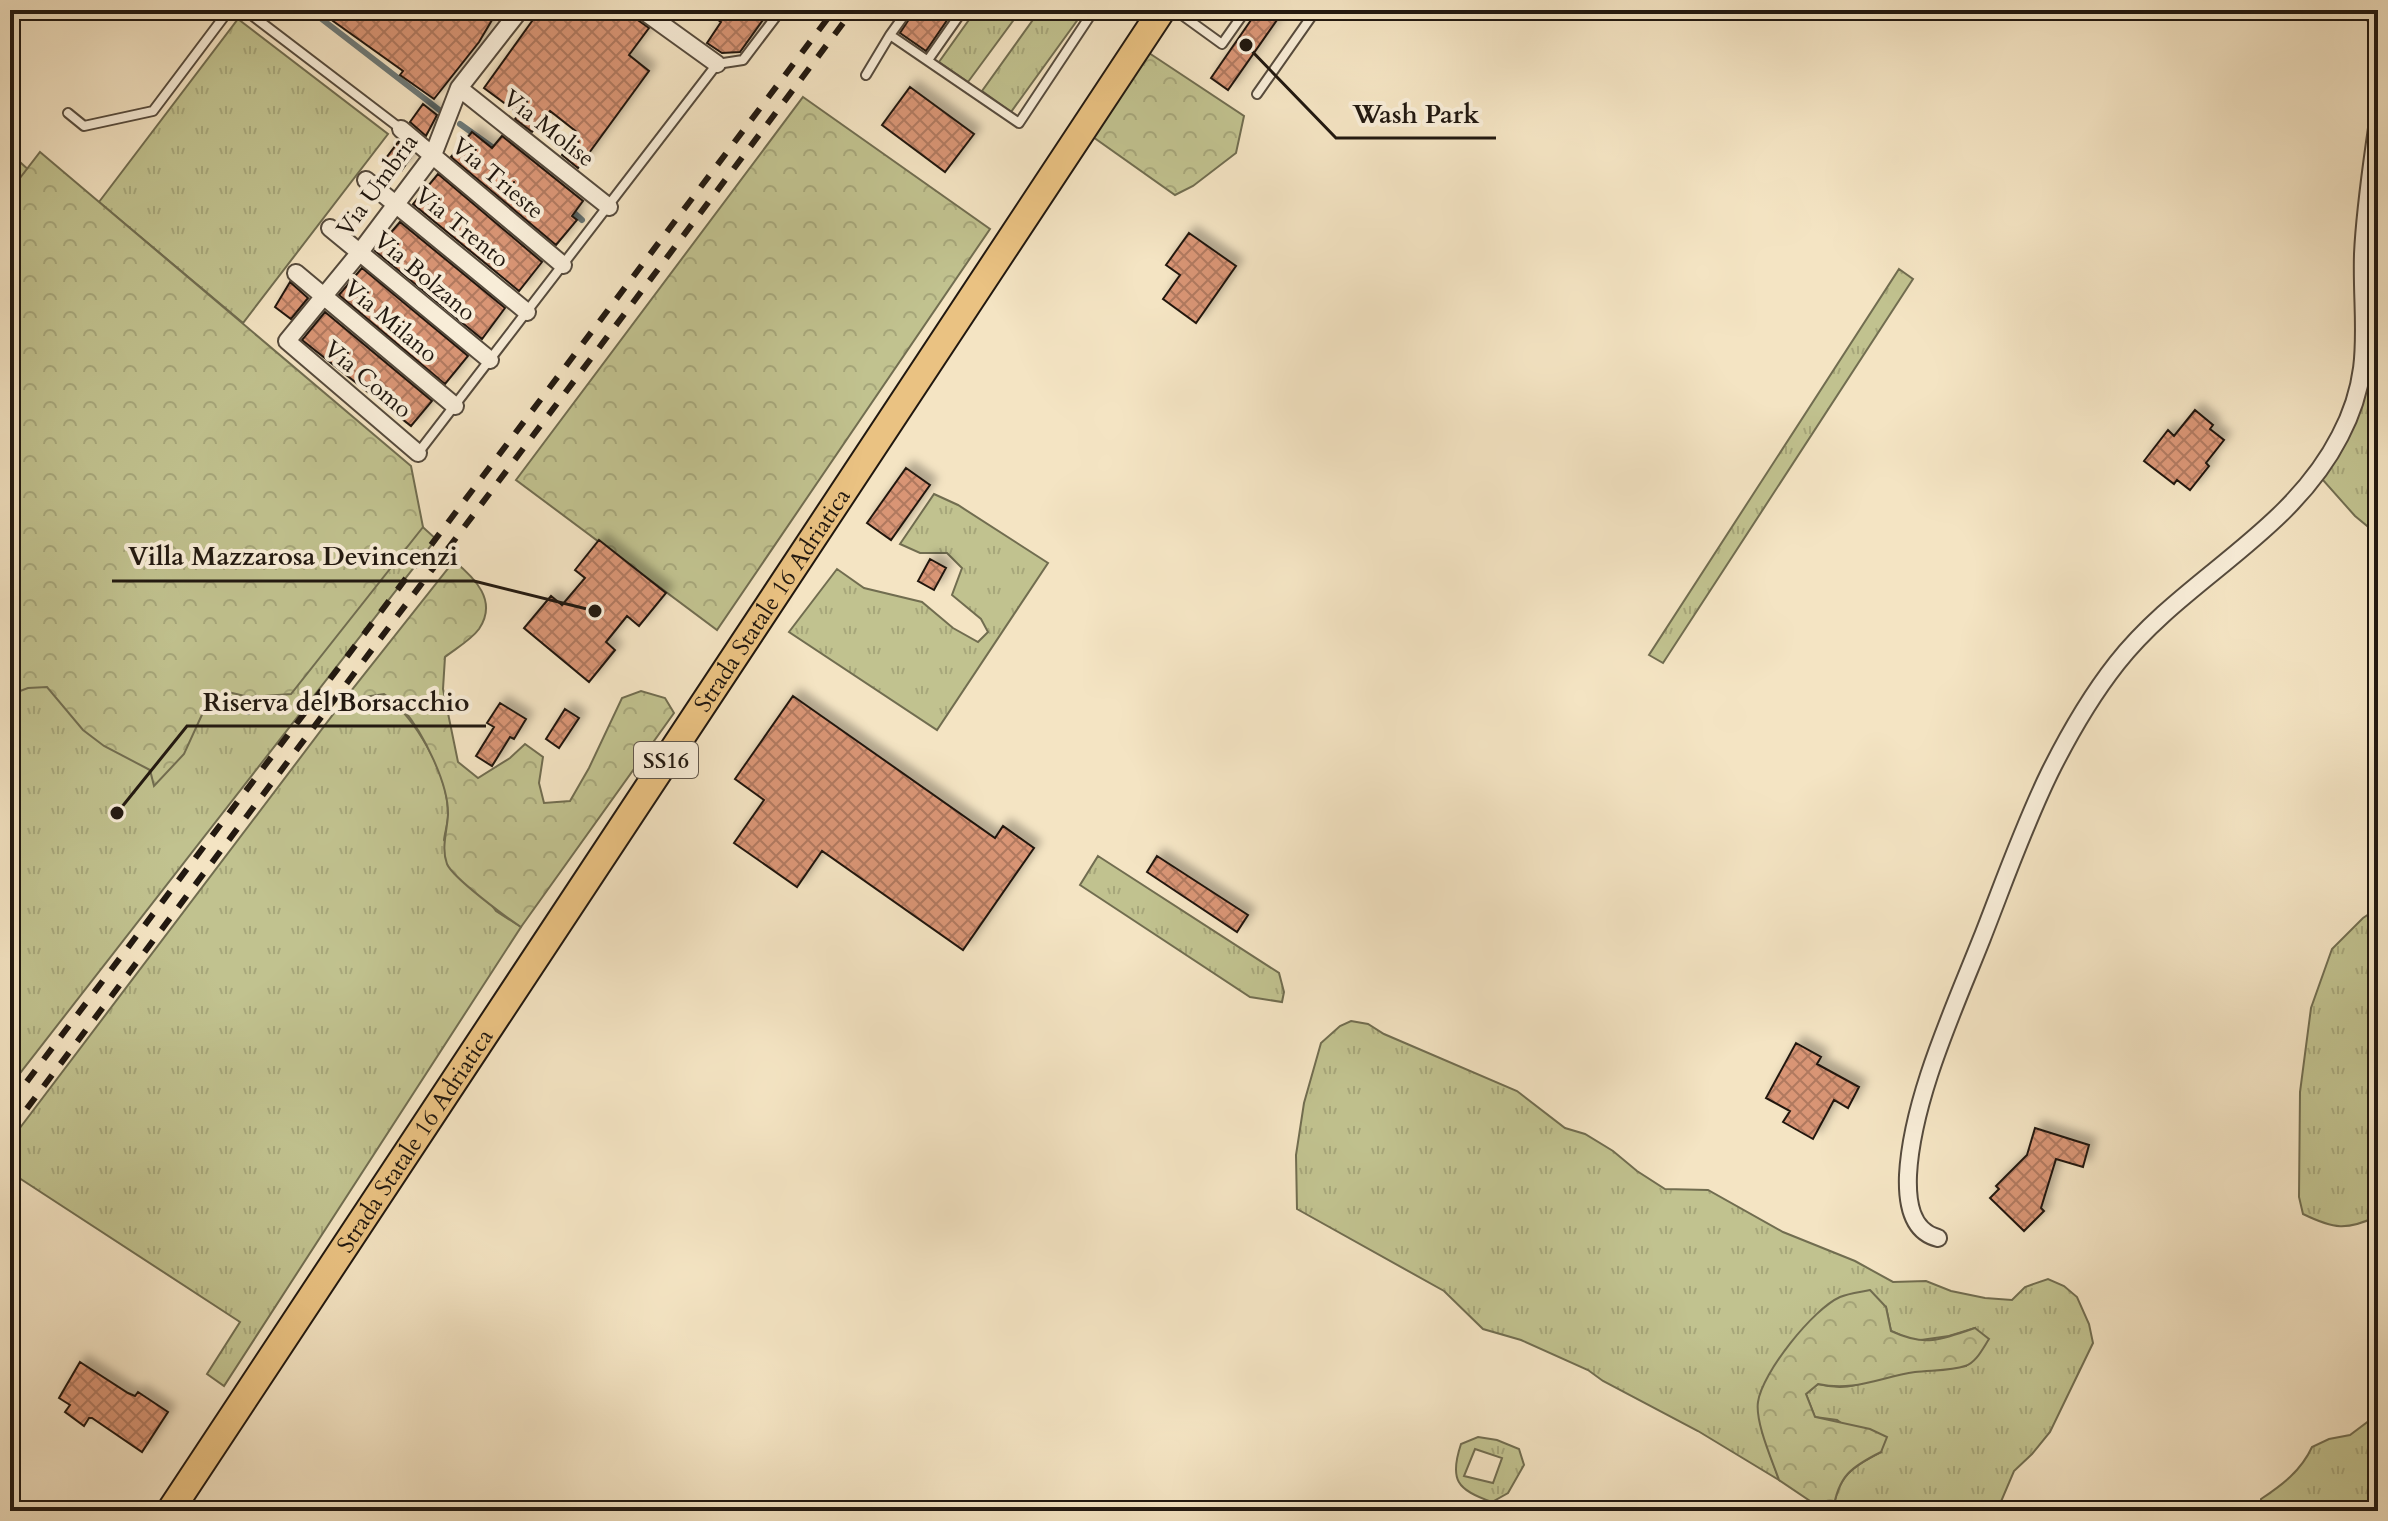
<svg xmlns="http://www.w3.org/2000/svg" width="2388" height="1521" font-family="Cardo,serif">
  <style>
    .grass { fill: url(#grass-tufts); stroke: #716d50; stroke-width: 2; fill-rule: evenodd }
    .forest { fill: url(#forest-crowns); stroke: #716d50; stroke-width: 2 }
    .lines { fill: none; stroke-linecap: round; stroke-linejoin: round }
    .stream { stroke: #6e7a78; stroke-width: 6 }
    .building { fill: url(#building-cross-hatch); stroke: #211810; stroke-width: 2; filter: url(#shadow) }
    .service-casing { stroke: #564b3d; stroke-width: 12 }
    .minor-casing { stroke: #564b3d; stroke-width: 20 }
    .primary-casing { stroke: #211810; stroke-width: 30 }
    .service { stroke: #f8edd8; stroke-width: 8 }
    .minor { stroke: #f8edd8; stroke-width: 16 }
    .primary { stroke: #eac282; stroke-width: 26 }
    .rail { stroke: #211810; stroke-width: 6; stroke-dasharray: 14 14; stroke-linecap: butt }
    .labels { text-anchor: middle; stroke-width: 8; stroke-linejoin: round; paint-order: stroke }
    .shield { fill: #f8edd8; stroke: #62584c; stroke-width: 2 }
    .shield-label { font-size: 22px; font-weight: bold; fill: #211810 }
    .street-label { font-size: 24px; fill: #211810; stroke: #f8edd8 }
    .leader { fill: none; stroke: #211810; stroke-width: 3 }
    .callout-dot { fill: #211810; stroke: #f8edd8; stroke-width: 3 }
    .callout-label { font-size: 26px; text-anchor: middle; font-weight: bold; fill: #211810; stroke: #f8edd8; stroke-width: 8; stroke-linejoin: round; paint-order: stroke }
  </style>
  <defs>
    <pattern id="grass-tufts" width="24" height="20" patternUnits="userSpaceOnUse" patternTransform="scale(2)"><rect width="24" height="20" fill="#c1c28f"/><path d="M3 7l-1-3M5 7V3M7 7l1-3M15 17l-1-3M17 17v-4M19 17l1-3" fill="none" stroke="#a6a67a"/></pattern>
    <pattern id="forest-crowns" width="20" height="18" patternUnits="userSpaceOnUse" patternTransform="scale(2)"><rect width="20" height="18" fill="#c1c28f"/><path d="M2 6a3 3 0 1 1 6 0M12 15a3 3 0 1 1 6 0" fill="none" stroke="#a6a67a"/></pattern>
    <pattern id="building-cross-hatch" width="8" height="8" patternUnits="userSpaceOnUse" patternTransform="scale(2)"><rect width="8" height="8" fill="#d99575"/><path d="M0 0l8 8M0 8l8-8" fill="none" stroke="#b0795f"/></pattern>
    <filter id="shadow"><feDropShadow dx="7" dy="-7" stdDeviation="4" flood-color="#0004"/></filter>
  </defs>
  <rect width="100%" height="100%" fill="#f4e4c3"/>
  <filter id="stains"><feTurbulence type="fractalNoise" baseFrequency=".0025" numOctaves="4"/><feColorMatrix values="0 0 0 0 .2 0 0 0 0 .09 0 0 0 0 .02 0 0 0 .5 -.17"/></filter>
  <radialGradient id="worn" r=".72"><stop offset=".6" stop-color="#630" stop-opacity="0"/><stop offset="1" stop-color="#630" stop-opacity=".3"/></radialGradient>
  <path class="grass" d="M976,10H1021L968,82L939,62Z
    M1040,10L1084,11L1011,112L982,91Z
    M238,19L388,134L243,323L99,202Z
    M10,153L436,539L10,1086Z
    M2378,181L2377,519L2378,535L2355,516L2322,479L2349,434L2368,356L2373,301L2372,229Z
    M1899,269L1913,279L1663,663L1649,655Z
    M934,494L958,505L1048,563L937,730L789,632L837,569L864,588L922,602L953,628L978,642L988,632L981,619L952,595L962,568L947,553H920L900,544Z
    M384,694C415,718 449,774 448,815C448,823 445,832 444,840L496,911L521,927L224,1386L207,1374L240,1322L10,1172V1141L344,700Z
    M1098,856L1279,973L1284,992L1282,1002L1250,997L1080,885Z
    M2378,908V1216C2346,1231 2334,1229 2303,1214L2299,1197L2300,1092L2311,1008L2332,949L2363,918Z
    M1351,1021L1368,1024L1384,1034L1517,1091L1565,1128L1585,1134L1613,1151L1637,1171L1665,1189L1708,1190L1783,1232L1855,1261L1893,1282L1926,1281L1951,1291L1985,1298L2012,1300L2025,1287L2048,1279L2064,1286L2077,1297L2089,1324L2093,1343L2050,1432L2032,1454L2014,1471L1997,1511H1833C1838,1476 1851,1467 1881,1452L1837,1420L1815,1417L1806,1394L1818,1384C1850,1392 1862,1382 1891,1375C1915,1370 1941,1368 1966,1366L1975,1328L1949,1336L1914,1341L1891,1331L1886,1307L1772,1372C1746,1408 1767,1442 1779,1480L1698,1431L1603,1381L1588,1370L1521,1340L1483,1329L1444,1291L1297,1209L1296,1155L1304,1103L1321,1043L1340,1026Z
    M2378,1414V1511H2261V1499C2282,1485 2301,1471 2312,1447L2329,1439L2350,1435Z
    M1478,1437L1497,1440L1519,1449L1524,1465L1508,1493L1492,1502C1457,1490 1449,1480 1461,1444ZM1475,1449L1502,1458L1493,1483L1464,1476Z"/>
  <path class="forest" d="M1143,49L1244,116L1236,153L1193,186L1175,195L1086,132Z
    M803,97L990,229L717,630L516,480Z
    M40,152L411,466L423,527L291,694L249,697L228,692L211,695L184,754L154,786L150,770L104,746L83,730L47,687L28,688L12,694L10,692V191Z
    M454,561C475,578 498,601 479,629C471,640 455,649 445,657L443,689L458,762L478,778L510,758L525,744L543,757L539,783L544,803L570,801L589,768L622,698L641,691L665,698L674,713L521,927C507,918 453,878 447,864C441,848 447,832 448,815C449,784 423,733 403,709C398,704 391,699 384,694L344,700Z
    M1870,1290L1886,1307L1891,1331C1926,1347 1939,1340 1975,1328L1989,1339C1983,1348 1976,1363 1965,1366C1951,1371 1930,1370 1915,1372C1880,1377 1855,1392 1818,1384L1806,1394L1815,1417L1870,1429L1887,1437L1881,1452C1851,1467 1838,1476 1833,1511H1825L1779,1480C1772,1460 1755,1422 1758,1402C1762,1373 1813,1309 1840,1297C1849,1293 1861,1292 1870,1290Z"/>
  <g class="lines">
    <path class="stream" d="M310,10L442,112
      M460,124L499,152
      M570,209L582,220
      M230,698L248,712"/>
  </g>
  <path class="building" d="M340,10H351L360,16L364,10H498L479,42L434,99L400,75L403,71L333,21Z
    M540,10H631L635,18L649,28L629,55L649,71L578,168L562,155L578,133L550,111L532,132L515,119L519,114L484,88Z
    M703,10H770L740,52L722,53L707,43L721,22Z
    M915,10H954L926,51L900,33Z
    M1258,10H1284L1228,90L1211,78Z
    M910,87L974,134L945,172L882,125Z
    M423,104L437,115L426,136L410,122Z
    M472,132L492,148L502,136L583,201L572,216L577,220L556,245L451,157Z
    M399,141L413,154L402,170L386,158Z
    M438,174L542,262L519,291L413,204Z
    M400,222L505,308L482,339L375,251Z
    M1189,233L1236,266L1196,323L1163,299L1180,275L1166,265Z
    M362,268L468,356L445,384L339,295Z
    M290,282L308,298L291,319L275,307Z
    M325,312L432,401L411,426L302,340Z
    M2195,410L2213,425L2210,429L2224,440L2206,463L2209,466L2190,490L2177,480L2174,484L2144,461L2168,430L2174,436Z
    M906,468L930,485L891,540L867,523Z
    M599,540L666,593L639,626L627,616L606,642L615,650L589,682L524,628L551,596L562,605L585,578L575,570Z
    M930,559L946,568L934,590L918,581Z
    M793,696L995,838L1003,826L1034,848L963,950L822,851L797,887L734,843L764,800L735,779Z
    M500,703L526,719L514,739L510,737L492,766L476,756L494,727L487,723Z
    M565,709L579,718L559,748L546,739Z
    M1157,856L1248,915L1237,932L1147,872Z
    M1796,1043L1821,1057L1817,1064L1859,1087L1848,1108L1834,1100L1813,1139L1783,1122L1790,1111L1766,1098Z
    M2035,1128L2089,1145L2083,1167L2056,1159L2041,1208L2044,1211L2024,1231L1990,1198L1999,1189L1996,1186L2027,1155Z
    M80,1362L128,1393L135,1396L138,1392L168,1412L142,1452L92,1418H89L84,1426L65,1412L70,1405L59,1398Z"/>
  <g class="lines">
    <g class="service-casing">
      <path id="service" d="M245,10L401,129
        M908,10L890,35L1019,123L1094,10
        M1175,10L1222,44L1246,10
        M1189,20L1196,10
        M928,60L963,10
        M866,75L890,35
        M1257,94L1316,10
        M68,113L84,126L153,111L229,10
        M418,453L717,64L743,60L781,10"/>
    </g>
    <g class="minor-casing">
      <path id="minor" d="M642,10L717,64
        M2373,10L2378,23
        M459,88L609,207
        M401,129L563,265
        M366,180L527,312
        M330,228L490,360
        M296,273L455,406
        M418,453L287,341L360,252L433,155L459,88L520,10
        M1938,1238C1910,1231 1907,1200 1908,1175C1912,1099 1954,1009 1982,938C2004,882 2024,825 2050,772C2069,734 2091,696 2117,663C2183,579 2290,534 2340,436C2375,370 2361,323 2363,254C2365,209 2372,165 2378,121"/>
    </g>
    <g class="primary-casing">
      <g id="primary">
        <path id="s1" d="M170,1511L1162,10"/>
      </g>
    </g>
    <use href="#service" class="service"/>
    <use href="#minor" class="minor"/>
    <use href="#primary" class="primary"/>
    <path class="rail" d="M10,1104L834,10
      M10,1131L853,10"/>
  </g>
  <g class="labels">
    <rect class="shield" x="634" y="742" width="64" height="36" rx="6"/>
    <g class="shield-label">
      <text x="666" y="768">SS16</text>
    </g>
    <g class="street-label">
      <text transform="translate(549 128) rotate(38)" y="8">Via Molise</text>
      <text transform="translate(498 178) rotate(40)" y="8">Via Trieste</text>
      <text transform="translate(377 185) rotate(-54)" y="8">Via Umbria</text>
      <text transform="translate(462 227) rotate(39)" y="8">Via Trento</text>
      <text transform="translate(425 276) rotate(40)" y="8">Via Bolzano</text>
      <text transform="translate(391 321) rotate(40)" y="8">Via Milano</text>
      <text transform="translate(368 379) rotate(40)" y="8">Via Como</text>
      <text dy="8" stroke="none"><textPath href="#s1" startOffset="1092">Strada Statale 16 Adriatica</textPath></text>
      <text dy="8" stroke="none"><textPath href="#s1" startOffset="444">Strada Statale 16 Adriatica</textPath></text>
    </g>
  </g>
  <path class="leader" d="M1246 45L1336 138H1496M595 611L474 581H112M117 813L187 726H486"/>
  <g class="callout-dot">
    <circle cx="1246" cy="45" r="8"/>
    <circle cx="595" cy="611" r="8"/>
    <circle cx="117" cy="813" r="8"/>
  </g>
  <g class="callout-label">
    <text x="1416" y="123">Wash Park</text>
    <text x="293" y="565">Villa Mazzarosa Devincenzi</text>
    <text x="336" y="711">Riserva del Borsacchio</text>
  </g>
  <rect width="2388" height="1521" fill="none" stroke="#f4e4c3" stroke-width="40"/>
  <rect x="12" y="12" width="2364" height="1497" fill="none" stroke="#211810" stroke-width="4"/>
  <rect x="20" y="20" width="2348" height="1481" fill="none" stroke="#211810" stroke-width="2"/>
  <rect width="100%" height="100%" filter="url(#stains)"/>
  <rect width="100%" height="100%" fill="url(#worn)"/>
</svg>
